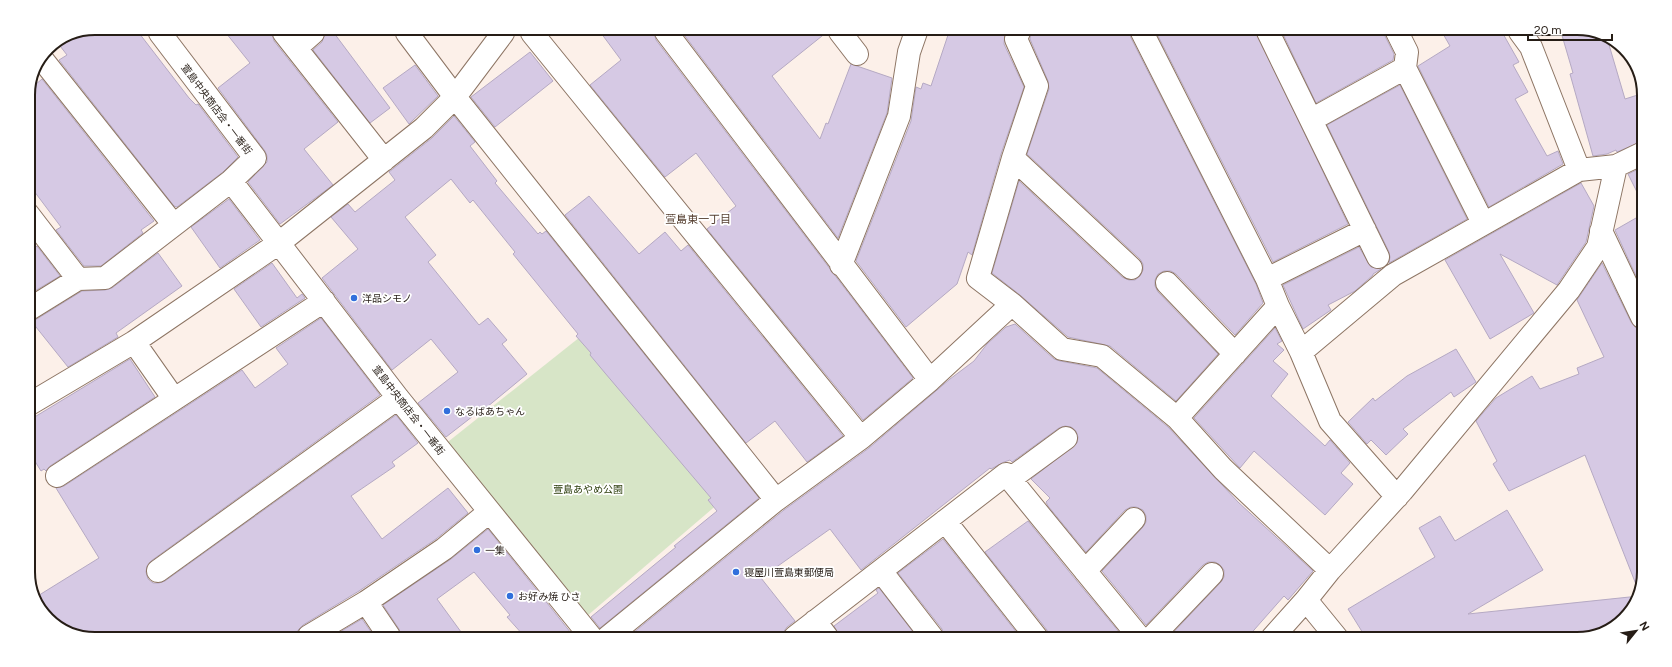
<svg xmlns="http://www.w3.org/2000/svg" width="1672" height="667" font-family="Figtree,'Noto Sans JP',sans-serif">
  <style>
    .green { fill: #d7e5c7 }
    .building { fill: #d6c9e4; stroke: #b5a9c3 }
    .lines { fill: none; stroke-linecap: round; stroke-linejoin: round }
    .minor-casing { stroke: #8d7564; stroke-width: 24 }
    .minor { stroke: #fff; stroke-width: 22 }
    .poi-dot { fill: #316fdc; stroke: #fff; stroke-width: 1.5 }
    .labels { text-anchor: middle; stroke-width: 3.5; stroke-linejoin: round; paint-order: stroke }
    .street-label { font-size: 10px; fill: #261d16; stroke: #fff }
    .poi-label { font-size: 10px; fill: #261d16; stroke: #fff; text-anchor: start }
    .park-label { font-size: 10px; fill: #2c3e0c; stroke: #fff }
    .neighbourhood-label { font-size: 11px; fill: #553f30; stroke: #fff }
    .rim { fill: none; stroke: #261d16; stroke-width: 2 }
  </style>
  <rect width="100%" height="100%" fill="#fcf0e9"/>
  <path class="green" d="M580,337L719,503L580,622L439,449Z"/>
  <path class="building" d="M641,32H654L656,40L913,378L863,420L707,229L736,206L696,153L665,177L590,85L621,60L601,33Z
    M682,32H827L772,76L820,139L826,123L828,124L851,64L892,78L887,113L838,238Z
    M949,32H1005L1004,44L1024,87L1001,154L972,255L968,252L957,284L906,327L856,261L911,121L916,87L921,89L923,83L931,86Z
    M1031,32H1130L1131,38L1256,284L1263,303L1235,335L1176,274L1171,271H1164L1158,274L1155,280V286L1158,292L1218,354L1176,401L1110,346L1068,337L1020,295L992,273L1019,181L1122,277L1129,280H1135L1140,276L1143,270V264L1140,259L1027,154L1049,89L1048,81L1030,39Z
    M1156,32H1256L1348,224L1273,262Z
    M1282,32H1383L1394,54L1393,60L1316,103Z
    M1442,32H1502L1519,62L1513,65L1528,92L1515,99L1547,156L1558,151L1563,164L1489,207L1418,66L1450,46Z
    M1561,32H1599L1607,38L1625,99L1644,93L1643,141L1617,152L1616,150L1607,154L1593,156L1570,74L1573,73Z
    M69,33H139L189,98L196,105L198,104L238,157L223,172L177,207L174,206L59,60L67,55L57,42Z
    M226,33H272L274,41L338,122L304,149L333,185L280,224L248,182L267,162V156L265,151L218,88L250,63Z
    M325,33H334L390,108L370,123L313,50L322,42Z
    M530,52L553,81L495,127L471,97Z
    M415,65L438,96L409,124L383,88Z
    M42,79L154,221L141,230L143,233L101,266H84L56,230L61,227L28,183V91Z
    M1400,85L1467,219L1389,263L1390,257L1389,252L1327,125Z
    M454,116L475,142L470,146L497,181L495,183L538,234L540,232L542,234L546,231L759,498L600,628L591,617L676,547L674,546L717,511L708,500L711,498L605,373L590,355L591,353L576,336L578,334L513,254L515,252L473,200L470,203L451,179L405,217L436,255L428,262L479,325L488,318L507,340L502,344L527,374L487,407L486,406L446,437L418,403L458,372L431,339L392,370L322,278L358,249L331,217L348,204L355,212L395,180L389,172L432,138Z
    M1643,167V204L1628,174Z
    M1581,183L1594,206L1586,242L1557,285L1500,254L1534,313L1490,339L1445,260Z
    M589,196L639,254L665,232L681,251L688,245L843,436L807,462L775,421L746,443L565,215Z
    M229,199L260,240L220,268L191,227Z
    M1643,214V251L1642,289L1615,230Z
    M37,246L60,276L28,295V254Z
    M1359,247L1371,267L1381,269L1373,274V275L1355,291L1328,305L1331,310L1303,329L1283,285Z
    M158,253L182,286L116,333L118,337L68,367L32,322L82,291L105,290L112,288Z
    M272,263L297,298L302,294L305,298L261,327L234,289Z
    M1602,263L1631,322L1635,327L1642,329L1639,592L1585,455L1509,491L1493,464L1497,461L1476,421L1496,398L1532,376L1540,389L1579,374L1577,368L1604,357L1577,300Z
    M321,318L380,395L151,561L147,566L146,572L148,579L153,583H159L165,581L396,415L418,443L392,462L395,466L351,496L382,539L448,488L468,513L436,539L359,591L303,625L298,630L297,636L73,635L42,613L36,597L99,558L56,488L64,486L242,370L255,388L288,364L276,348Z
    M1015,324L1054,359L1060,361L1097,368L1168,427L1238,502L1313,571L1288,600L1284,596L1247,638H1168L1221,582L1224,577V570L1220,565L1215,562H1208L1203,565L1146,625L1102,571L1143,527L1146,522V516L1143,510L1136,507H1131L1125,510L1086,552L1048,506L1046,502L1050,498L1031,479L1077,443L1078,437L1076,431L1071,427L1065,426L1059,428L1012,462L1010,460L1004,462L991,469L990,468L861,570L830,529L761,578L795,621L787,627L780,637H628L784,510L869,448L950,379L974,361L987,344L1006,327Z
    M1275,328L1282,341L1277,344L1284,350L1273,361L1288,374L1271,396L1325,446L1330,440L1350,463L1341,473L1353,484L1325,515L1254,451L1240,468L1194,418Z
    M1456,349L1476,382L1454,397L1451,392L1403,429L1408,434L1386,455L1371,440L1367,444L1348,422L1373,398L1375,401L1407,376Z
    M130,359L155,397L50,466L46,471L44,469L41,471L28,450V421Z
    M1507,510L1543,570L1468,614L1639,596L1615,628L1578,639L1366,638L1348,609L1435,557L1419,528L1440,516L1455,541Z
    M1028,521L1076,580L1124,638H1049L1047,630L985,552Z
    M488,529L571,633L575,637L524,636L507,617L510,615L474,572L437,599L464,636H401L399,629L383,605L451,559Z
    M943,539L1021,638L944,637L942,629L898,573Z
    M879,588L917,637H839L834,626L878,593L876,590Z
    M362,619L374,636H333Z"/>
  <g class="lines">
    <g class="minor-casing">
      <path id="minor" d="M666,32L930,380
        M840,32L857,54
        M1019,32L1016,39L1037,86L1013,158L978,278L1012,304L1062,349L1102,356L1177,418L1223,469L1330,570
        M1142,32L1267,279L1278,306L1177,418
        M1268,32L1378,257
        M1397,32L1407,52L1405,68L1483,223
        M1520,32L1531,47L1579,170
        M284,33L384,160
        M407,33L455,97L776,500
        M532,33L861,438
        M296,48L313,33
        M42,59L173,224
        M1311,120L1405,68
        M1013,158L1131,268
        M231,181L398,398L591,637
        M28,214L78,279
        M1601,231L1642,317
        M841,265L899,116L909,52L916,32
        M1267,279L1365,230
        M1167,283L1235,354
        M1278,306L1301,352L1330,421L1397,497
        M28,310L78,279L105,278L231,181L255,158L160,33
        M134,342L174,399
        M1301,352L1393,275L1579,170L1616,166L1643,153
        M28,405L134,342L279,243L424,128L455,97L503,33
        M57,476L324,301
        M1010,479L1066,438
        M945,521L1037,638
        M158,571L398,398
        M881,571L932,637
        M1085,571L1134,519
        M1306,600L1337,638
        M366,602L389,636
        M815,621L827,637
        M309,636L366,602L444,549L489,512
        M608,637L776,500L861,438L930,380L1012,304
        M795,637L1006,474L1140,638
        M1151,638L1212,574
        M1272,638L1306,600L1330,570L1402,491L1569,290L1598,247L1616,166"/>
    </g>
    <use href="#minor" class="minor"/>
  </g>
  <g class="poi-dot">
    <circle cx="354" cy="298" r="4"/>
    <circle cx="447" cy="411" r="4"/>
    <circle cx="477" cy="550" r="4"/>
    <circle cx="736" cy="572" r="4"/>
    <circle cx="510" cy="596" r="4"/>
  </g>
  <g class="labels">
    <g class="street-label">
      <text transform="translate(217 109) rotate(53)" y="4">萱島中央商店会・一番街</text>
      <text transform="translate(409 410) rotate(52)" y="4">萱島中央商店会・一番街</text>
    </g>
    <g class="poi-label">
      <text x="362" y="302">洋品シモノ</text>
      <text x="455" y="415">なるばあちゃん</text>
      <text x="485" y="554">一集</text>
      <text x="744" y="576">寝屋川萱島東郵便局</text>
      <text x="518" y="600">お好み焼 ひさ</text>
    </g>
    <g class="park-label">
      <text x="588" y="493">萱島あやめ公園</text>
    </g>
    <g class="neighbourhood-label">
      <text x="698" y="223">萱島東一丁目</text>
    </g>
  </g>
  <path d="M0 0H1672V667H0ZM95 35H1577A60 60 0 0 1 1637 95V572A60 60 0 0 1 1577 632H95A60 60 0 0 1 35 572V95A60 60 0 0 1 95 35Z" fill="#fff" fill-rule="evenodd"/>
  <path class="rim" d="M95 35H1577A60 60 0 0 1 1637 95V572A60 60 0 0 1 1577 632H95A60 60 0 0 1 35 572V95A60 60 0 0 1 95 35Z"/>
  <g transform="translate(1636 631) rotate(60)" stroke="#ffffff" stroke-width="3" paint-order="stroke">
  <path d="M0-3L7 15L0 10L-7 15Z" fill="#261d16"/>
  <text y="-6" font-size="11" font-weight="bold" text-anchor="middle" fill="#261d16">N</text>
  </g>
  <path d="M1528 34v6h84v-6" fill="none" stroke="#261d16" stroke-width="2"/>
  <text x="1534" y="34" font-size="12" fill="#261d16" stroke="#ffffff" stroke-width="3" paint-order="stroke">20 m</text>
</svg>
